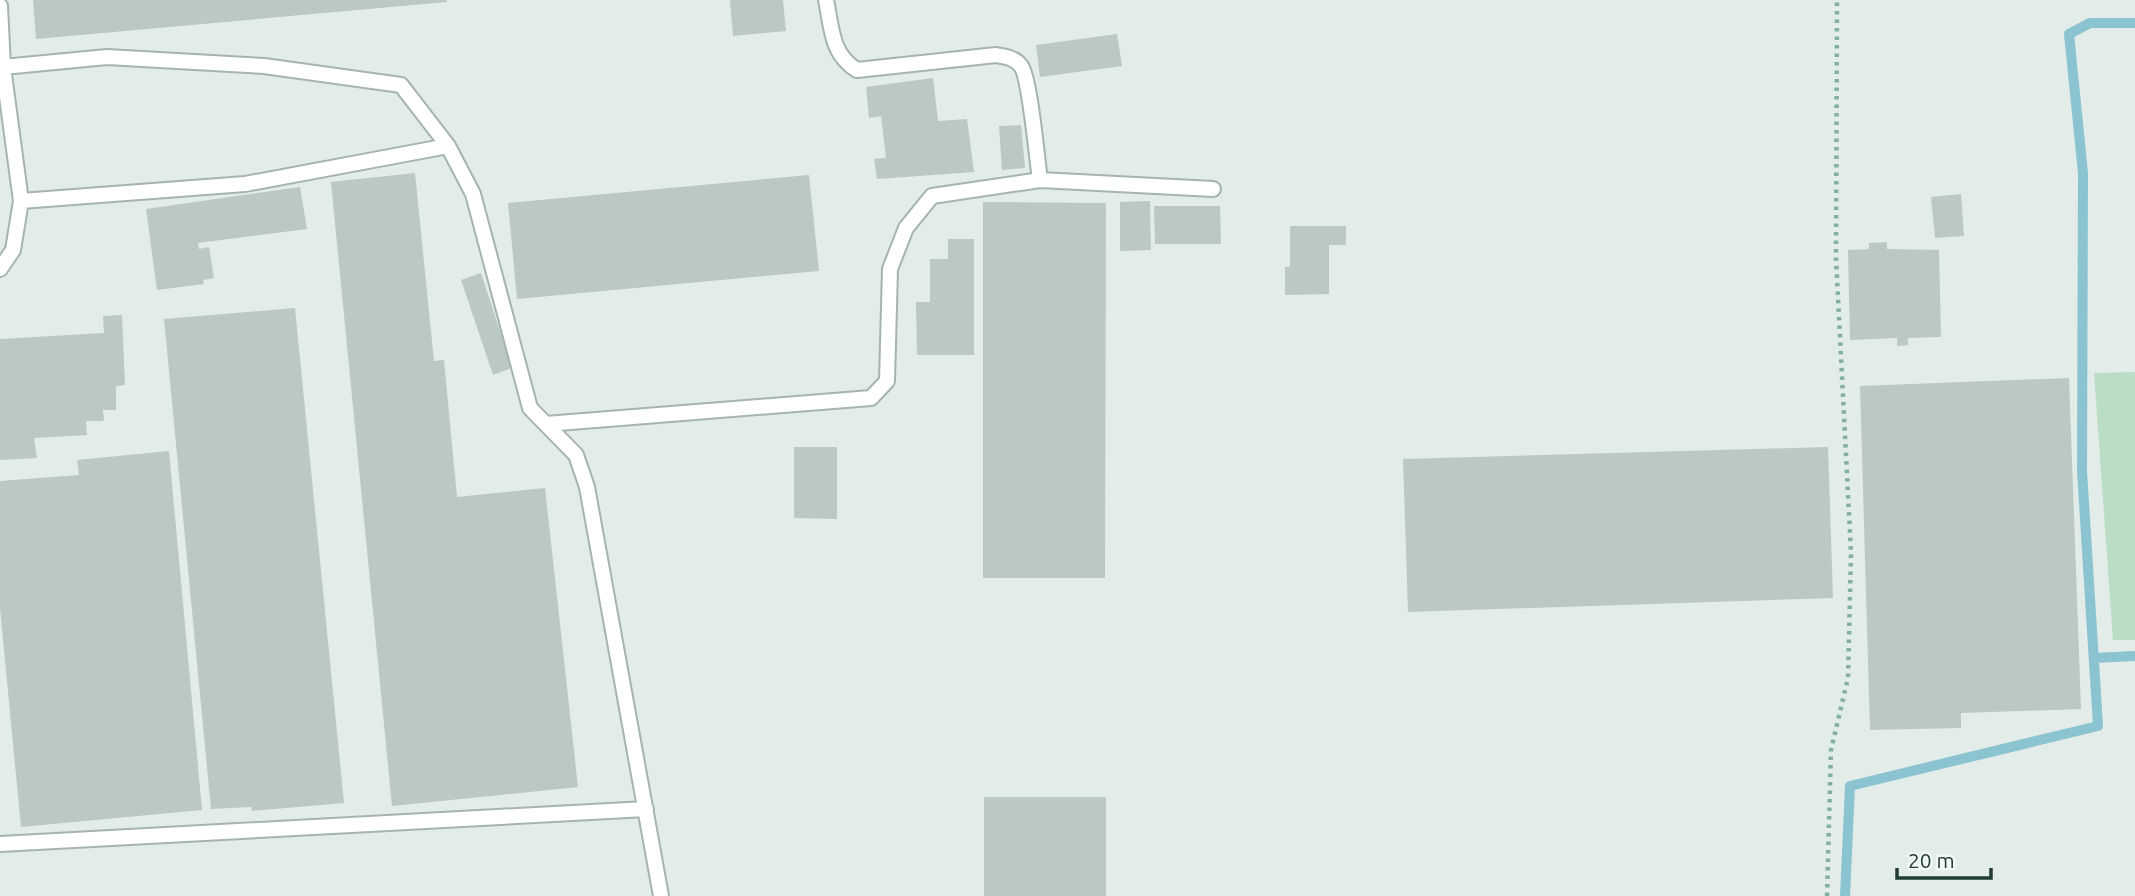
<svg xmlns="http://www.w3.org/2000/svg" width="2135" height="896" font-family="Ubuntu,sans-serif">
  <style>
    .green { fill: #bbddc5 }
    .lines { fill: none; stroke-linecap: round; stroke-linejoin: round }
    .stream { stroke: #8bc3d0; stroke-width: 10 }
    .building { fill: #bac9c4 }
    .service-casing { stroke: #a5b4af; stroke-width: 18 }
    .path { stroke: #83afa2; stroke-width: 4.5; stroke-dasharray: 3.5 5; stroke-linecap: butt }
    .service { stroke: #fff; stroke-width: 14 }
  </style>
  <rect width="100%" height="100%" fill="#e2ece8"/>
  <path class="green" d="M2135,372V640H2113L2094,373Z"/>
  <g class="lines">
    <path class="stream" d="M2094,658L2135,656
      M1845,896L1850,786L2098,726L2082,471L2083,173L2069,34L2090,23H2135"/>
  </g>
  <path class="building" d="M33,0H447V2L36,39Z
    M730,0H783L786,31L733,36Z
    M1117,34L1122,66L1040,77L1036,45Z
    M933,78L938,121L967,119L974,172L877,179L874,159L886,158L881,116L869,118L866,87Z
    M1021,125L1025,168L1002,170L999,126Z
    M415,173L434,361L444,360L457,497L545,488L578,787L392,806L331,182Z
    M809,175L819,271L517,299L508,203Z
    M300,187L307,229L198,243L199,249L209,247L214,278L203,280L204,284L157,290L146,209Z
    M1961,194L1964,236L1935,238L1931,197Z
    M1150,201L1151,250L1120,251V202Z
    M983,202L1106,203L1105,578H983Z
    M1154,206H1220L1221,244H1155Z
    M1290,226H1346V245H1329V294L1285,295V267H1290Z
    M948,239H974V355H917L916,302H930V259H948Z
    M1887,242V249L1939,250L1941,337L1908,338V345L1897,346V338L1850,340L1848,250L1869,249V243Z
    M481,273L512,368L493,375L461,280Z
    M295,308L344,803L252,811L251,807L211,809L164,319Z
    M122,315L125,385L116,386V410H103L104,421H86L87,435L34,438L37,458L0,460V339L104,333L103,316Z
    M2069,378L2081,709L1961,713V728L1870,730L1860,386Z
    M794,447H837V519L794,518Z
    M1828,447L1833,598L1408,612L1403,459Z
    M169,451L202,810L21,827L0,608V481L79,475L77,460Z
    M984,797H1106V896H984Z"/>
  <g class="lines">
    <g class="service-casing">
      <path id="service" d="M826,0C832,29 831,54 857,70L996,55C1005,57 1014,57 1021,66C1030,78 1037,160 1040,180
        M0,6L3,67L107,57L264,66L401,85L448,146L473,194L530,408L576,455L587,487L661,896
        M3,67L21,201L245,184L448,146
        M0,269L13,250L21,201
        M546,424L871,398L887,381L890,269L906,228L932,196L1040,180L1213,189
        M0,844L646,809"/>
    </g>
    <path class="path" d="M1827,896L1831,750L1848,678L1851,553L1836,258L1837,0"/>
    <use href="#service" class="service"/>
  </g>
  <path d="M1897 868v10h94v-10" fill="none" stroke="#223c36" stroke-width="3.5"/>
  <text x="1908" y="868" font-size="21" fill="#223c36" stroke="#f2f8f5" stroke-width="5" paint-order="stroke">20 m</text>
</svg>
